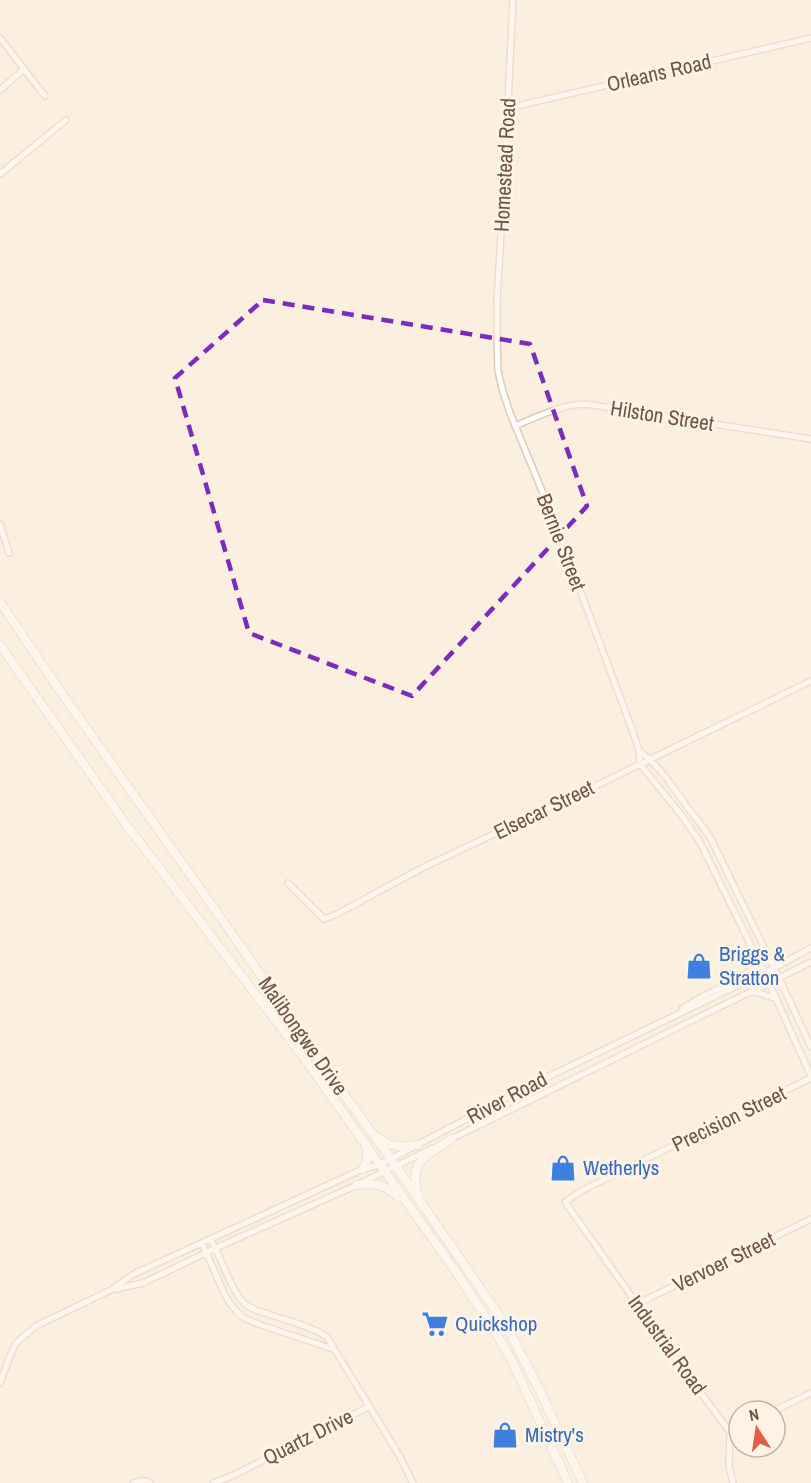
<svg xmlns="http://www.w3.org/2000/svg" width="811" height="1483" font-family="'Archivo Narrow',sans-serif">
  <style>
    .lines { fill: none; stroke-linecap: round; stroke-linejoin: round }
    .street-casing { stroke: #dfcabd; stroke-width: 8 }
    .secondary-casing { stroke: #e6cdbd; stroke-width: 10 }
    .street { stroke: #fff; stroke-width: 5 }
    .secondary { stroke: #fff; stroke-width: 8 }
    .marked { fill: none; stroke: #7b2cbf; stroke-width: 4.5; stroke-dasharray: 12 8; stroke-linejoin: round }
    .labels { text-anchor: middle; stroke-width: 6; stroke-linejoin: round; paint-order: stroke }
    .street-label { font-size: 21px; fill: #715448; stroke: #fff3e6 }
    .shop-label { font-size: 21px; fill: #366cbe; stroke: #fff3e6; text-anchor: start }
  </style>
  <rect width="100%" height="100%" fill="#fbefe0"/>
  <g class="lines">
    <g class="street-casing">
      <path id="street" d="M513,0L504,184L497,301V338L498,371L503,392L510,413L552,515L633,732L639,751L640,764L682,816L700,842L764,972L811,1076
        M0,38L45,96
        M0,90L24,69
        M508,108L811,38
        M0,174L66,120
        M515,426C537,417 562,404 586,404L811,439
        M0,524L9,553
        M639,751C659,765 672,786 686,805C694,816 704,827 711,839L779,978L811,1047
        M288,883L324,919L337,914L422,868L575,796L811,681
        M750,992L759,993L777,999
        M682,1009C706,990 740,985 759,962
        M449,1140L811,962
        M210,1239C222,1257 230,1290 245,1304C252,1310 262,1312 271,1315C289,1321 310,1326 327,1337L399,1455L413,1483
        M202,1243L224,1293L229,1302L238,1313L244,1318L258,1324L333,1349
        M116,1289L143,1283L216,1248L357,1185L433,1148
        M637,1304L811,1219
        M0,1383L10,1356L16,1343L36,1326L111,1290L134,1274L363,1169L379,1165L533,1084L774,968L811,948
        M774,1411L811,1393
        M730,1432L739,1428
        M133,1483C139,1481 145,1479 150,1483
        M213,1483L234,1475L370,1406
        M733,1483L729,1466L730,1432L675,1358L565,1202L581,1191L811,1078"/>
    </g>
    <g class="secondary-casing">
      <path id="secondary" d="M0,602L58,688L223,921L333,1079L391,1159L507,1327L539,1389L583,1483
        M0,645L125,823L299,1051L452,1266L496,1333L512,1361L568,1483
        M379,1138C391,1148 402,1147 417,1145
        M363,1169L367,1162V1151
        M357,1185C376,1183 384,1184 398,1197
        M418,1195C408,1161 427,1155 451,1139"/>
    </g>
    <use href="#street" class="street"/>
    <use href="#secondary" class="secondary"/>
  </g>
  <path d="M0 0H811V1483H0ZM263,300L530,344L587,506L412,696L249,633L175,378Z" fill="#fbefe0" fill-opacity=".55" fill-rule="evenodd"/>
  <path class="marked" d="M263,300L530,344L587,506L412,696L249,633L175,378Z"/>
  <defs>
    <g id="shop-bare" transform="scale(2.07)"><path d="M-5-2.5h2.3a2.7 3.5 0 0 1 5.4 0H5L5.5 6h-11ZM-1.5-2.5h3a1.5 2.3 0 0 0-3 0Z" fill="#3f7fe0" stroke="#fff3e6" stroke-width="2.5" paint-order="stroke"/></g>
    <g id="supermarket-bare" transform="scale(2.07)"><path d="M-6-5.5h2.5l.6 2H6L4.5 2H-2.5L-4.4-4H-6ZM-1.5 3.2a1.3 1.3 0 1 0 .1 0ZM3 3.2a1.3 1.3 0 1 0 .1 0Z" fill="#3f7fe0" stroke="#fff3e6" stroke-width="2.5" paint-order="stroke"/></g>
  </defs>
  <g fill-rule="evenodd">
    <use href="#shop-bare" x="699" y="966"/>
    <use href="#shop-bare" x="563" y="1168"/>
    <use href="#supermarket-bare" x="435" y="1324"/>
    <use href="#shop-bare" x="505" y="1435"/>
  </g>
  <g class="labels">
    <g class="street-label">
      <text transform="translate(659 73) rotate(-13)" y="7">Orleans Road</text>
      <text transform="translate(505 165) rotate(-87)" y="7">Homestead Road</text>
      <text transform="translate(662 416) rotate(9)" y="7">Hilston Street</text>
      <text transform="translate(561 542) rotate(69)" y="7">Bernie Street</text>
      <text transform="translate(544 810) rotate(-26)" y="7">Elsecar Street</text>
      <text transform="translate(303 1036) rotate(55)" y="7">Malibongwe Drive</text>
      <text transform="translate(507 1098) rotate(-28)" y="7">River Road</text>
      <text transform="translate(729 1119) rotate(-26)" y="7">Precision Street</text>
      <text transform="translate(724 1262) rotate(-26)" y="7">Vervoer Street</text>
      <text transform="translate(667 1345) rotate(54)" y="7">Industrial Road</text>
      <text transform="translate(308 1437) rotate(-27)" y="7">Quartz Drive</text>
    </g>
    <g class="shop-label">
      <text x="719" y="961">Briggs &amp;<tspan x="719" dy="24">Stratton</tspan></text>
      <text x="583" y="1175">Wetherlys</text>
      <text x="455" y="1331">Quickshop</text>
      <text x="525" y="1442">Mistry's</text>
    </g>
  </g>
  <g transform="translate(757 1429) rotate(348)"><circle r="28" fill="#fff3e6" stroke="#c6b3a7" stroke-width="1.5"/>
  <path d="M0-4.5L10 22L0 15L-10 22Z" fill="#e35e47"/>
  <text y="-9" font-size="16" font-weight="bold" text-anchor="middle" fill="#715448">N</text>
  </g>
</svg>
